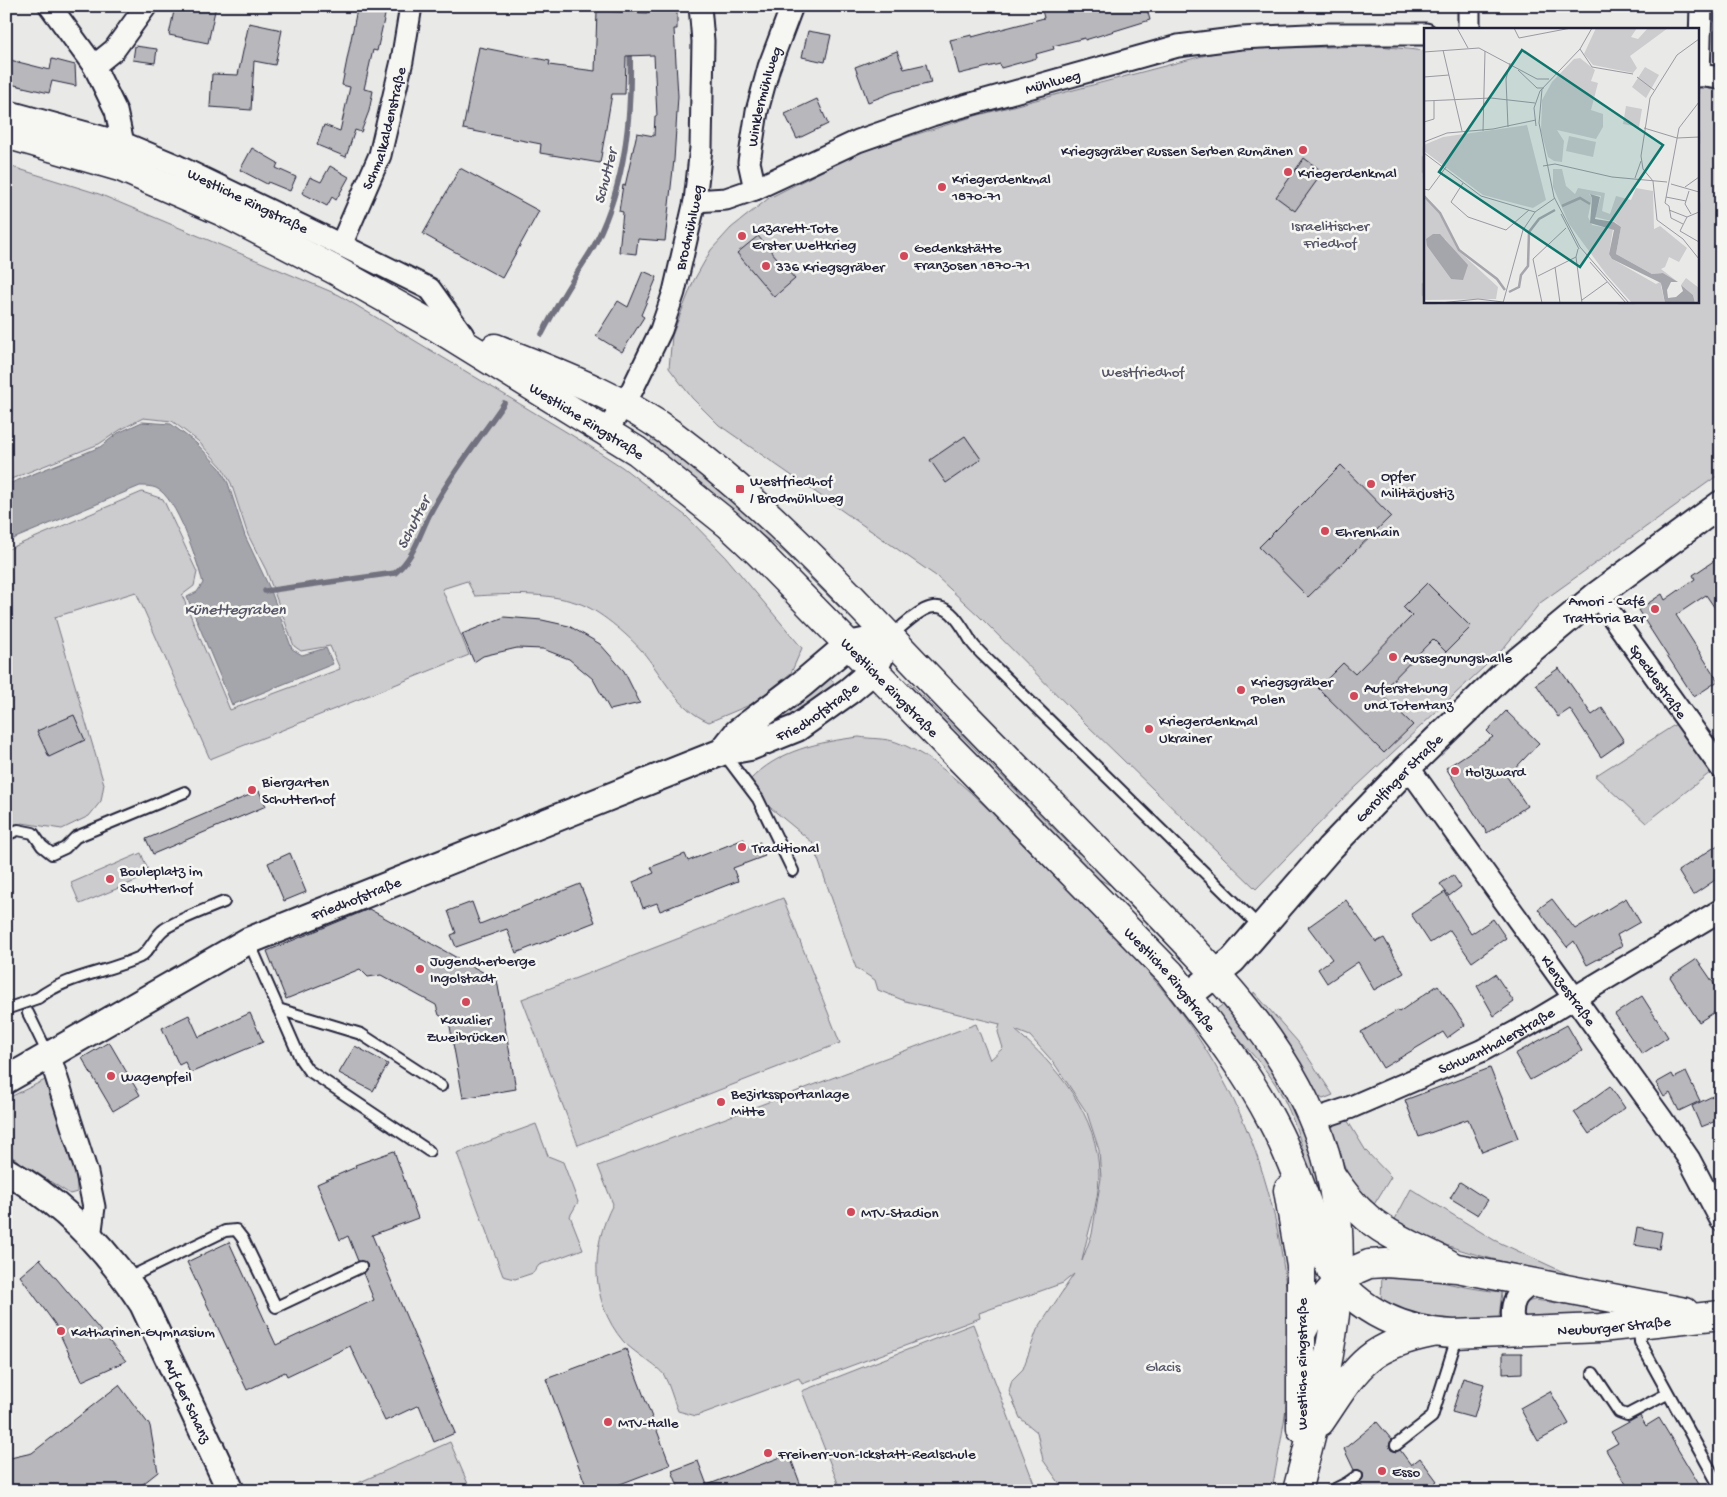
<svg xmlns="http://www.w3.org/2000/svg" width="1727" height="1497" font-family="'Gochi Hand',sans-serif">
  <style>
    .green { fill: #ccccce; stroke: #777784; fill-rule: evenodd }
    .water { fill: #a5a5ac; stroke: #71717f }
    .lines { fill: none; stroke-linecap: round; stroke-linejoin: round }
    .stream { stroke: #71717f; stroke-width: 5.5 }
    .building { fill: #b8b8bc; stroke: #22223b }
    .service-casing { stroke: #22223b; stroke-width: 14 }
    .minor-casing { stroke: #22223b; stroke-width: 25 }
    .tertiary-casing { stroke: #22223b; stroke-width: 30 }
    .secondary-casing { stroke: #22223b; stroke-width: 31 }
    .service { stroke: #f6f6f2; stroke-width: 10 }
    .minor { stroke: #f6f6f2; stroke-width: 21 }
    .tertiary { stroke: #f6f6f2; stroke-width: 26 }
    .secondary { stroke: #f6f6f2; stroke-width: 28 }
    .service-bridge-casing { stroke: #22223b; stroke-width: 14; stroke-linecap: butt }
    .service-bridge { stroke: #f6f6f2; stroke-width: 10 }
    .poi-dot { fill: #d1495b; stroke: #f6f6f2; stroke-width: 2 }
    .labels { text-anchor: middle; stroke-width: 5; stroke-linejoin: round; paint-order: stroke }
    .street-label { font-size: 15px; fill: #22223b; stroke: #f6f6f2 }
    .poi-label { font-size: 15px; fill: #22223b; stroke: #f6f6f2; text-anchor: start }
    .park-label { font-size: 15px; fill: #555567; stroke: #f6f6f2 }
    .water-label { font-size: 16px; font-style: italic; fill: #565668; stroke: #f6f6f2 }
    .inset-river { fill: none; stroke: #a5a5ac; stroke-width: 2.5 }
    .inset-road { fill: none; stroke: #9999a2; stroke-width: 1 }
    .view { fill: #0f766e; fill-opacity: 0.15; stroke: #0f766e; stroke-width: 2.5 }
    .inset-edge { fill: none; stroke: #22223b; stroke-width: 2.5 }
  </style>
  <rect width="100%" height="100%" fill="#e9e9e7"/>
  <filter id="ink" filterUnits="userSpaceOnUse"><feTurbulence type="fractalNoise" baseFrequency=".02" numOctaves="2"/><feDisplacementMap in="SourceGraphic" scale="10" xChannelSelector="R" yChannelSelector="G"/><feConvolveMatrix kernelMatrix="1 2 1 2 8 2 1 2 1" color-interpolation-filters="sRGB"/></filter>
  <g filter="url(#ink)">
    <path class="green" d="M1379,46L1426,51V301H1698V87L1721,91V473L1540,603L1502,650L1341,801L1256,889L1086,724L979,616L936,576L719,425L692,398L669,368L672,336L693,282L711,250L731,228L769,198L860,152L975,116L1229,49Z
      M6,165L99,194L339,295L588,445L622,467L686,516L725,556L802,648L791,673L752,704L709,722C676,708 664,677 642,651C628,635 598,609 578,603C545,592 508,594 475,596L467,581L442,589L469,655L210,759L136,592L55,617L104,784L101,801L89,816L62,829L22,823L6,830V550L142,492L163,499L197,572L194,586L182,595L230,710L340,669L330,646L301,651L294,646L266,570L248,535L231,483L222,467L198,441L172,421L143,418L120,430L99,444L6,481Z
      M654,436L755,517L842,604L839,607L785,553L647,446Z
      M825,673L836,685L780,724L741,734Z
      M909,682L1078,853L1095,861L1194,966L1191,969L1110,885L1089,874L905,686Z
      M1676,724L1711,772L1646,823L1595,776Z
      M859,737C871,739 885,738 896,742C944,758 1000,822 1036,858C1078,899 1120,939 1157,983C1257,1101 1299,1245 1287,1398C1284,1429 1277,1460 1272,1491H1065L1043,1460L1037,1432L1020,1418L1009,1391L1012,1380L1023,1369L1037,1330L1074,1274L1063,1283L979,1313L980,1318L802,1384L799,1378L696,1416L678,1411C673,1400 670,1386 664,1375C659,1367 633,1352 623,1341C590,1301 590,1248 613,1204L598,1166L976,1024L990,1060L1003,1048L998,1032L1000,1024L905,1001L878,990L875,980L856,968L812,842L766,804L749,781C778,750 819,742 859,737ZM1015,1030L1030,1036L1054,1063L1087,1113L1099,1150L1101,1178L1092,1234L1082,1261C1087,1233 1099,1204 1099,1175C1099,1116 1057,1066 1015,1030Z
      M141,853L150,875L80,904L71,883Z
      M783,898L840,1043L578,1145L522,999Z
      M1254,992L1298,1042L1333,1095L1323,1099L1317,1095L1253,998Z
      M1228,1001L1272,1064L1308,1137L1322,1196L1317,1194C1304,1157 1297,1119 1276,1085C1259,1058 1234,1036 1214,1011Z
      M45,1080L76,1166L77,1192L70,1194L6,1153V1099Z
      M1346,1118L1366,1151L1391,1177L1373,1206L1348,1175L1330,1128Z
      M536,1124L548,1156L563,1162L578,1202L570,1216L583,1249L539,1265L533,1273L515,1279L503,1276L457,1153Z
      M1411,1189L1494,1240L1572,1276C1512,1265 1449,1251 1393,1223Z
      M1382,1273C1422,1275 1461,1289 1502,1292L1498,1325L1433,1326L1381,1302Z
      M1534,1300L1631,1313L1523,1320L1522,1307L1527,1302Z
      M973,1324L1037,1491H841L802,1391Z
      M450,1442L471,1491H340Z"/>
    <path class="water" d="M142,422L171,424L196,443L220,468L228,483L245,536L271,591L292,649L302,655L326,648L333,664L232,705L187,597L197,592L203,583C197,561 177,497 156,488C151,486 145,486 140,486L6,542V485L100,447L118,433Z"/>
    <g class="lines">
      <path class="stream" d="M629,6L630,19
        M542,334C552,315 562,296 574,278C581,266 590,254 596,242C626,182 632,115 630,48
        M265,591L395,573C416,556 420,531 433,508C453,471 481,437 504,403"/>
    </g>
    <path class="building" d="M175,6H216L208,43L169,35Z
      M368,6H387L377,51L373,50L364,89L373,91L369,111L361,132L355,130L346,157L317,145L324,125L340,131L350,87L342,85L357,9L367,10Z
      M648,6H677V29H674L678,96L674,160L665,241L638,239L636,254L619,252L623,212L619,211L623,185L625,186L637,133L654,136L655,116H657L654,55L626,56L625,94H612L600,163L540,153L541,144L463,129L479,47L550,61L549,65L595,71L597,11L648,13Z
      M1056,6H1146L1150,20L1085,40V38L1053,46L1054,49L1036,54L1037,58L1001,68L1000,64L959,74L950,40L972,35V37L1044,18L1042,10Z
      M249,23L282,30L275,65L254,61L251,110L210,107L212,74L238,75Z
      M808,31L831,35L825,62L802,57Z
      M135,46L157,49L155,63L133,60Z
      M897,51L904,69L926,64L931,83L894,92L868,102L855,67Z
      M6,59L50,70L52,59L75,65L76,86L52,81L49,93L6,83Z
      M817,99L828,124L797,139L785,114Z
      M252,148L278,163L276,168L296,177L290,191L268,182L267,184L240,170Z
      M1304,158L1323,172L1295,211L1276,197Z
      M330,166L349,177L336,200L332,197L327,206L302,193L310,177L321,182Z
      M460,168L539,211L502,278L423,234Z
      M758,236L795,279L774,297L737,253Z
      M643,271L657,277L641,315L644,317L622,352L596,336L618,301L628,307Z
      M965,436L981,459L946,483L930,460Z
      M1341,465L1391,516L1308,597L1259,547Z
      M1721,556V617L1706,595L1676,615L1718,681L1694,697L1638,610L1662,594L1665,600L1695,579L1693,575Z
      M1427,583L1471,627L1446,652L1433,639L1380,693L1413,725L1384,753L1318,688L1343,663L1355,674L1412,616L1403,607Z
      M504,617L542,620L569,626L600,644L624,671L640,703L610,710L593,679L569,659L543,649L517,648L483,656L474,662L462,634Z
      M1559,668L1592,715L1602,708L1624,741L1601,757L1570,709L1558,717L1536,684Z
      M1506,711L1539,743L1507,777L1527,806L1487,833L1446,768L1493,737L1487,731Z
      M74,715L85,740L49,757L37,731Z
      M259,791L266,806L153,854L146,839Z
      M744,839L747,847L760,842L765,856L733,868L738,881L660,911L657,903L643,908L633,882L654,873L651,867L685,854L688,861Z
      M1721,843V876L1693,895L1678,871Z
      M290,853L306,892L284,901L268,863Z
      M1453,875L1461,887L1449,896L1440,884Z
      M580,884L595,922L516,953L507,929L456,947L451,935L456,933L448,911L472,902L480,924Z
      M1445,892L1471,934L1493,919L1506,938L1472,962L1450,930L1430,943L1411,914Z
      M1626,898L1640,922L1617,935L1622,946L1587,965L1574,941L1567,947L1538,909L1552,899L1575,929Z
      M1346,900L1376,942L1384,938L1404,973L1374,990L1358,962L1327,983L1318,969L1332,959L1308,927Z
      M369,909L497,980L516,1089L463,1098L449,1021L439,1015L436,1005L381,975L368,977L360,969L286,999L267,951Z
      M1697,959L1721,994V1008L1699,1022L1670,977Z
      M1495,974L1514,1002L1494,1016L1477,986Z
      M1438,985L1465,1025L1447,1038L1443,1032L1383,1068L1361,1032L1398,1010L1399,1012Z
      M1642,996L1668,1037L1642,1054L1615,1014Z
      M250,1013L263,1042L190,1073L185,1062L179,1065L162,1028L189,1015L199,1037Z
      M1567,1025L1582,1051L1530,1080L1515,1054Z
      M109,1042L140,1095L113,1111L82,1058Z
      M355,1046L388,1064L373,1091L339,1073Z
      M1490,1068L1518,1138L1482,1152L1468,1119L1419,1137L1405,1100Z
      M1686,1072L1700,1101L1679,1111L1670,1093L1664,1097L1656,1083L1672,1074L1674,1078Z
      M1610,1086L1625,1108L1589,1134L1574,1112Z
      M1721,1092V1119L1701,1127L1692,1106Z
      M394,1151L418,1218L372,1235L455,1433L434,1442L419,1405L385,1421L350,1346L287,1376L285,1372L247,1390L187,1262L229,1242L276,1345L374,1300L363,1273L367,1270V1264L358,1261L348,1236L340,1240L317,1184L356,1167L355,1165Z
      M1460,1182L1488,1200L1478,1215L1450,1198Z
      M1637,1227L1662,1232L1659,1249L1634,1245Z
      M40,1259L126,1361L82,1381L55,1324L20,1276Z
      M626,1349L670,1465L615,1486L617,1491H588L546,1379Z
      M1503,1353H1522V1373L1503,1374Z
      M1463,1378L1484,1384L1474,1418L1452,1412Z
      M119,1385L150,1426L158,1472L134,1491H6V1459L32,1453Z
      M1550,1391L1569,1424L1538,1441L1520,1408Z
      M1640,1416L1646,1426L1659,1418L1703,1491H1630L1606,1450L1618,1443L1611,1432Z
      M1377,1422L1392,1440L1389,1445L1391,1450L1396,1452L1400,1450L1411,1465L1420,1458L1437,1481L1424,1491H1364L1360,1482L1363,1478V1472L1359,1470H1354L1344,1449Z
      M789,1454L803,1491H680L672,1471L698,1461L707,1485Z"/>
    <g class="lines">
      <g class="service-casing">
        <path id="service" d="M890,637C900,628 911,617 924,610C949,597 962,627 972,643C977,650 985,657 991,663L1260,927
          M724,754L758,799L793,871
          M6,835L18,830L33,833L42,846L52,854L65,848L76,837L185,792
          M249,942L301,1060L308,1070L429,1151
          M38,998C68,975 106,973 140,957C149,952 154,938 162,931C171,922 210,908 224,902
          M278,1009L361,1034L441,1086
          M28,1013L49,1056
          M126,1279L225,1231L236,1230L243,1239L276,1307L361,1267
          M1639,1325L1640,1342L1721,1489
          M1593,1373L1619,1412L1627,1415L1667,1394
          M1396,1445L1432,1417L1454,1347V1334
          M1331,1491L1347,1483L1357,1476"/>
      </g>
      <g class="minor-casing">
        <g id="minor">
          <path d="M50,6L94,66"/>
          <path d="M1469,29V6"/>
          <path d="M1698,75L1721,78"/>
          <path d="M1699,76L1701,6"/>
          <path id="s1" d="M6,111L123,143L173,164L341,245L430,289L463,335"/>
          <path d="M123,143L116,111L94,66L114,50L146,6"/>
          <path id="s2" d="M755,189L749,162L757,111L769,67L792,6"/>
          <path id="s3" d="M695,201L726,199L755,189L858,141L932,115L1178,46L1241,38L1329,34H1426"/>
          <path id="s4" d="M341,245L380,155L402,61L411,6"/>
          <path id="s5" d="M607,431L632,390L661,330L674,292L695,201L701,148L703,41L700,6"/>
          <path id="s6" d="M1597,595L1721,768"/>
          <path id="s7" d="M1408,767L1661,1118L1689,1159L1721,1220"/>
          <path d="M50,1057L87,1173L94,1207L90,1238"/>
          <path id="s8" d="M1313,1120L1349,1108L1481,1051L1527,1026L1721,910"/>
          <path d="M1524,1331L1513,1321C1510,1302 1517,1292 1533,1284"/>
        </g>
      </g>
      <g class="tertiary-casing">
        <g id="tertiary">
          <path id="s9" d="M1188,996L1233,960L1329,849L1408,767L1514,664L1597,595L1721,504"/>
          <path id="s10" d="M6,1080L248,941L722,752L750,747L797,728L849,691L874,670L889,637L848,645L802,684L737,733L722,752"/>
          <path id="s11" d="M6,1171C62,1202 108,1251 143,1304L231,1491"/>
        </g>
      </g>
      <g class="secondary-casing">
        <g id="secondary">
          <path id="s12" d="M6,134L120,167L223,212L333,269L438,328L637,451L728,524L758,552L1170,973C1206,1020 1245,1068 1272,1121C1297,1168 1312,1220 1331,1270C1357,1312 1406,1332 1454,1334L1600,1328L1721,1315"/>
          <path d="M495,348C557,373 620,396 673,435C783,517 874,623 970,720C1027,778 1084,836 1141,895C1215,972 1293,1047 1325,1153C1358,1265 1325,1382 1297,1491"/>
          <path d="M1331,1175C1340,1188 1349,1201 1361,1212C1384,1235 1420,1248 1449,1264"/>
          <path d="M1288,1190L1301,1266V1428"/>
          <path d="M1302,1332L1312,1312L1338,1282L1355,1270L1369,1264L1386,1263L1457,1268L1685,1312"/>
          <path d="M1320,1422C1356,1369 1365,1346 1432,1333"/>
        </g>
      </g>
      <use href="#service" class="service"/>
      <use href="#minor" class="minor"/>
      <use href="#tertiary" class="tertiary"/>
      <use href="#secondary" class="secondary"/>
      <g class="service-bridge-casing">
        <path id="service-bridge" d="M6,1009L38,998"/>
      </g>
      <use href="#service-bridge" class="service-bridge"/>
    </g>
  </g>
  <g class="poi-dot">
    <circle cx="1303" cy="150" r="5"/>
    <circle cx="1288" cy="172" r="5"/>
    <circle cx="942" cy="187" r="5"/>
    <circle cx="742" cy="236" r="5"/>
    <circle cx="904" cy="256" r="5"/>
    <circle cx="766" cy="266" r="5"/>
    <circle cx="1371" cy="484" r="5"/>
    <rect x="735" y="484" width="10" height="10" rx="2.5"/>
    <circle cx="1325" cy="531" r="5"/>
    <circle cx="1655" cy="609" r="5"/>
    <circle cx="1393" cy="657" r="5"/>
    <circle cx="1241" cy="690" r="5"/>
    <circle cx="1354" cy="696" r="5"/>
    <circle cx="1149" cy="729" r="5"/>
    <circle cx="1455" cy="771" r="5"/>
    <circle cx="252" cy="790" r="5"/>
    <circle cx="742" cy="847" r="5"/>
    <circle cx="110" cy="879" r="5"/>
    <circle cx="420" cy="969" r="5"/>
    <circle cx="466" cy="1002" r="5"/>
    <circle cx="111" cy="1076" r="5"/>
    <circle cx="721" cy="1102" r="5"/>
    <circle cx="851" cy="1212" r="5"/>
    <circle cx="61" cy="1331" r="5"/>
    <circle cx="608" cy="1422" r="5"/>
    <circle cx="768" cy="1453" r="5"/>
    <circle cx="1382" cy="1471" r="5"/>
  </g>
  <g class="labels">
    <g class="street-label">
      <text dy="5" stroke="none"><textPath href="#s3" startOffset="379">Mühlweg</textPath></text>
      <text dy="5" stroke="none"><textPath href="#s2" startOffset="95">Winklermühlweg</textPath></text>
      <text dy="5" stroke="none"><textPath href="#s4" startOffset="125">Schmalkaldenstraße</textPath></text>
      <text dy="5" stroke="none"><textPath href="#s1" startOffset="259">Westliche Ringstraße</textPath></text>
      <text dy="5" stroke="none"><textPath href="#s5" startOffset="221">Brodmühlweg</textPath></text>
      <text dy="5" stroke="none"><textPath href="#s12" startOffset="651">Westliche Ringstraße</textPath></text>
      <text dy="5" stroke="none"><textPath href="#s6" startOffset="106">Specklestraße</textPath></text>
      <text dy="5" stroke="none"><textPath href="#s12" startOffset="1056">Westliche Ringstraße</textPath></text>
      <text dy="5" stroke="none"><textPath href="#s10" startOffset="894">Friedhofstraße</textPath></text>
      <text dy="5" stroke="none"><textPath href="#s9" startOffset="304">Gerolfinger Straße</textPath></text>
      <text dy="5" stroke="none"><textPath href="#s10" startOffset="395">Friedhofstraße</textPath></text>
      <text dy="5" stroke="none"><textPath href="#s12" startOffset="1461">Westliche Ringstraße</textPath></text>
      <text dy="5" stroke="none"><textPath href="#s7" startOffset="275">Klenzestraße</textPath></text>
      <text dy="5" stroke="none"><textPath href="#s8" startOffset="200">Schwanthalerstraße</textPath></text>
      <text dy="5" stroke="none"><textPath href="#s12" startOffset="2101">Neuburger Straße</textPath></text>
      <text transform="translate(1301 1364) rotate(-90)" y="5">Westliche Ringstraße</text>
      <text dy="5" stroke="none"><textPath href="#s11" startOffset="299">Auf der Schanz</textPath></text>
    </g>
    <g class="poi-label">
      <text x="1293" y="155" text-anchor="end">Kriegsgräber Russen Serben Rumänen</text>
      <text x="1298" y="177">Kriegerdenkmal</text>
      <text x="952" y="183">Kriegerdenkmal<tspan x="952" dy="17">1870-71</tspan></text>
      <text x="752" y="232">Lazarett-Tote<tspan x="752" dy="17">Erster Weltkrieg</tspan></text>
      <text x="914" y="252">Gedenkstätte<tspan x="914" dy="17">Franzosen 1870-71</tspan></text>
      <text x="776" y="271">336 Kriegsgräber</text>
      <text x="1381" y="480">Opfer<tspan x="1381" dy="17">Militärjustiz</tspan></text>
      <text x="750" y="485">Westfriedhof<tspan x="750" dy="17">/ Brodmühlweg</tspan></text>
      <text x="1335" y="536">Ehrenhain</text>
      <text x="1645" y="605" text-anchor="end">Amori - Café<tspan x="1645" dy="17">Trattoria Bar</tspan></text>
      <text x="1403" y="662">Aussegnungshalle</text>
      <text x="1251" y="686">Kriegsgräber<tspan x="1251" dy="17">Polen</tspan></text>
      <text x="1364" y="692">Auferstehung<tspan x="1364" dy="17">und Totentanz</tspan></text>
      <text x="1159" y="725">Kriegerdenkmal<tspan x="1159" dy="17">Ukrainer</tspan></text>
      <text x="1465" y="776">Holzward</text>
      <text x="262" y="786">Biergarten<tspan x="262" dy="17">Schutterhof</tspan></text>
      <text x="752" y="852">Traditional</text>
      <text x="120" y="875">Bouleplatz im<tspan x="120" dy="17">Schutterhof</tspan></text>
      <text x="430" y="965">Jugendherberge<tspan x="430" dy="17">Ingolstadt</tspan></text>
      <text x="466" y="1024" text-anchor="middle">Kavalier<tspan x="466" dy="17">Zweibrücken</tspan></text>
      <text x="121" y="1081">Wagenpfeil</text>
      <text x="731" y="1098">Bezirkssportanlage<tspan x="731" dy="17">Mitte</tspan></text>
      <text x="861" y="1217">MTV-Stadion</text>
      <text x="71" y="1336">Katharinen-Gymnasium</text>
      <text x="618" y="1427">MTV-Halle</text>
      <text x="778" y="1458">Freiherr-von-Ickstatt-Realschule</text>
      <text x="1392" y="1476">Esso</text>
    </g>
    <g class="park-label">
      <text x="1330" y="230">Israelitischer<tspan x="1330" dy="17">Friedhof</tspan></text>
      <text x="1143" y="376">Westfriedhof</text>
      <text x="1163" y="1371">Glacis</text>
    </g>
    <g class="water-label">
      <text transform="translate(604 176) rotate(-76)" y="6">Schutter</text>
      <text transform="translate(412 522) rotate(-63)" y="6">Schutter</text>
      <text x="235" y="614">Künettegraben</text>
    </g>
  </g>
  <g transform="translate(1424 28)">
    <rect width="275" height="275" fill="#e9e9e7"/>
    <path d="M172,0H213L207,9L214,11L224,0H244L206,28L213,40L209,45L169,37L160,26ZM156,30L171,42L167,53L174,55L167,82L179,86V99L172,111L133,102L140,113L138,134L130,133L124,129L117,103L118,72L128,54L150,31ZM221,39L235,47L222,70L208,59ZM202,78L218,81L215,99L199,96ZM103,97L122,172L109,180L59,167L0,123V117L19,109ZM145,108L172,114L169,129L142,123ZM129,141H138L142,158L151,166L154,160L181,165L178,183L186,186L192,168L207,172L212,160L229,163L230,201L236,198L263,220L255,234L245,229L241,239L237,241L254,254L239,245L228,246L192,226L197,199L191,194L171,189L177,168L165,166L168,170L164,189L168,197L189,201L185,226L188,231L232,256L240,252L237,258L241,275H208L182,246L145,196L129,159ZM0,168L15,185L35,223L74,259L72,271L0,272ZM21,211L36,230L27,251L3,218ZM262,250L275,260V275H271L269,267L257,257Z" fill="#ccccce" fill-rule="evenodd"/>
    <path d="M166,166L176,169L171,191L190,194L197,199L192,226L228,246L239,245L254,254H247L243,262L244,270L252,269L259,263L257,257L269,267L271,275H241L237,255L188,231L185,226L190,202L166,195L168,170ZM9,206H16L44,237L39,252L27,251L3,218L2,211Z" fill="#a5a5ac"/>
    <path class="inset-river" d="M0,168L16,185L35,222L73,251L81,262M138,178L156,170L166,176M85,264L95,259L97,247L104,238L105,204L115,191L131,182"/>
    <path class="inset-road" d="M33,0L44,20M90,0L95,10L147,0M156,21L168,39L209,46M19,22L38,103M0,24L55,20L113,51H125M94,42L113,60H120M0,49L25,47M213,49L230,62M118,61L115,95L130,169L156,219L205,275M0,73L67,70L111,75M0,94L10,91V72M112,98L110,80L116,63L156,21L168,0M84,99L82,51L86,35M220,100L253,110L275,109M59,103L61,23M0,114L23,105L69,101L112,92M0,125L57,168L111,184M119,138L131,136L188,149L243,154M211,150L217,133M229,153L219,141L217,128L226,70L253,27L275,11M229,153L233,192L259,211L275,231M39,155L27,174L44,189L82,202L105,182M247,156L275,164M261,159L275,149M0,161L5,162L22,139M265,163L261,176L267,186M242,169L262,173M245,182L263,189M275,184L263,189L256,203L275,214M137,186L155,221M259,196L247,190L245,178L241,175L255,100L275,74M152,229L158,275M166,234L202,275M131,239L136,275M114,248L152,229L154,221M158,272L183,254M16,275L54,271L79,274M79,275L99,202L111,184L131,170M118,275L109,231L142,200"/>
    <path class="view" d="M98,22L239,117L156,239L15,144Z"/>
    <rect width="275" height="275" class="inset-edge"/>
  </g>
  <rect width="1727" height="1497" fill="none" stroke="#f6f6f2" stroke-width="25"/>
  <rect x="12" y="12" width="1702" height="1472" fill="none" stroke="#22223b" stroke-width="2" filter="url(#ink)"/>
</svg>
